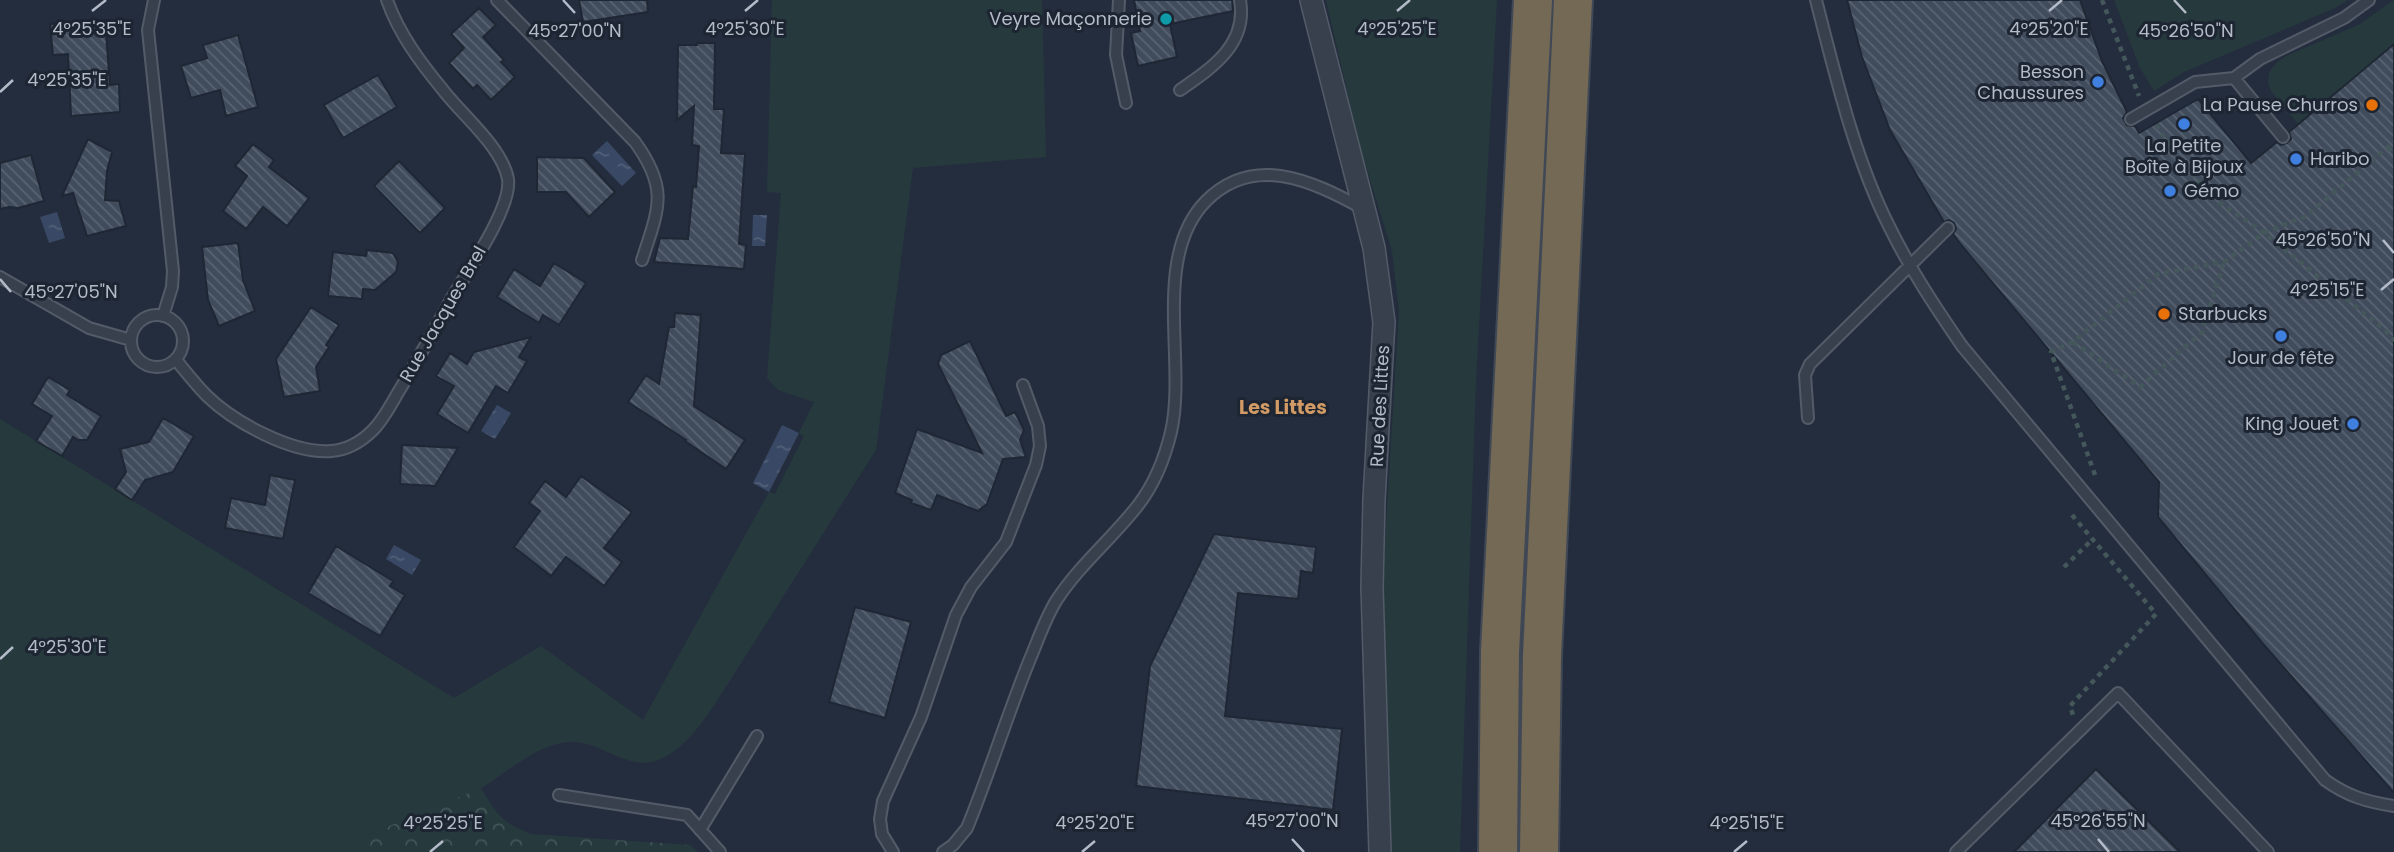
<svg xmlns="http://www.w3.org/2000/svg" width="2394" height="852" font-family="Poppins,sans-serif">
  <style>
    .green { fill: #263a3e }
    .forest { fill: url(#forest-crowns) }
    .water { fill: url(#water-ripples) }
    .building { fill: url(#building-back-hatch); stroke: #1f2734; stroke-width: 2 }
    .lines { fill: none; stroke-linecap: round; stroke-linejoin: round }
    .lane-casing { stroke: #535b68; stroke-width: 14 }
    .street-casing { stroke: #535b68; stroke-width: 24 }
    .highway-casing { stroke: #404855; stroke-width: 42 }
    .path { stroke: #44575b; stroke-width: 4.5; stroke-dasharray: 5 5; stroke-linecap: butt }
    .lane { stroke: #38404d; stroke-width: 10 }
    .street { stroke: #38404d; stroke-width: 21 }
    .highway { stroke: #736955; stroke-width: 38 }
    .ticks { fill: none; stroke: #b4bbc8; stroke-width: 2.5 }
    .culture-dot { fill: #0f9aa8; stroke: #1d2532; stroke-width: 2.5 }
    .shop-dot { fill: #3f7fe0; stroke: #1d2532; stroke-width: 2.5 }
    .food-dot { fill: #e8710a; stroke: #1d2532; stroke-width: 2.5 }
    .labels { text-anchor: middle; stroke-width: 6; stroke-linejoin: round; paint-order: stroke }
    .poi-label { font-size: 18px; fill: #b4bbc8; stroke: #1d2532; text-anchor: end }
    .street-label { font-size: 18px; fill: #b4bbc8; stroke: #1d2532 }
    .neighbourhood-label { font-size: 19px; font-weight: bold; fill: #d29b65; stroke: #1d2532 }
    .ticks-label { font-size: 18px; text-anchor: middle; fill: #b4bbc8; stroke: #1d2532; stroke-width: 6; stroke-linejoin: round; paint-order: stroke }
  </style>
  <defs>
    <pattern id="forest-crowns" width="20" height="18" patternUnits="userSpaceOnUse" patternTransform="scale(1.75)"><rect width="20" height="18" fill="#263a3e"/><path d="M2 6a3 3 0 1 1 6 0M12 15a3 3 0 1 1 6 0" fill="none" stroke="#435558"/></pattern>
    <pattern id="water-ripples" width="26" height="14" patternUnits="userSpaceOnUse" patternTransform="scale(1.75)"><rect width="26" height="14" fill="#394864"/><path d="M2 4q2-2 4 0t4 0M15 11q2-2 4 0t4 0" fill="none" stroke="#536079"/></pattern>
    <pattern id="building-back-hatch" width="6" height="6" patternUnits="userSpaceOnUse" patternTransform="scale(1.75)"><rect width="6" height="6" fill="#404b5c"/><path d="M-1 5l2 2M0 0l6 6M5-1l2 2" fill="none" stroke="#596372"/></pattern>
  </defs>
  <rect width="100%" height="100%" fill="#242d3d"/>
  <path class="green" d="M772,0H1042L1046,157L913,168L876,450L729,682C711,709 690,748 658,760C627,772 598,738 567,742C535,746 509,771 483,787C471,794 456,798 443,804C415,815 388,827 360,838L345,852H0V419L454,698L541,646L643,720L769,492L775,494L804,436L799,433L814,402L778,390L767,378L781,193L767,192Z
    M1326,0H1497L1476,381L1460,852H1392L1383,636V575L1399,311L1392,251L1360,147Z
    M2114,0H2348L2335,8L2184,72L2154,91L2140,68Z
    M2394,0V44L2298,124L2271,91L2268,82L2269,73L2275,64L2286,56L2360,24Z"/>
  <path class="forest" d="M481,788C497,815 501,822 531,834L690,845L698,852H345L360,838Z"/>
  <path class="water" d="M607,141L636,173L622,186L592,155Z
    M57,212L65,238L49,243L40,217Z
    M753,215H767L765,246H752Z
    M497,405L511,413L495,439L481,431Z
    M782,425L799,433L769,492L753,483Z
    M394,545L421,560L412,575L386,559Z"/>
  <path class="building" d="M579,0H647L648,12L583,22Z
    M1134,0H1232L1233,11L1170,24L1177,57L1138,66L1131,33L1140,31Z
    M1847,0H2080L2102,61L2127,112L2123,118L2127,125L2135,126L2139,133L2198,99L2251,163L2277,142L2281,145L2287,143L2291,139L2289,132L2394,44V793L2264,645L2158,517L2159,482L1962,246L1953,234L1956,229L1954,223L1949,220L1944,222L1890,130L1862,57Z
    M479,8L496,25L483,37L504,60L501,62L515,77L491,100L477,85L473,89L449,63L464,48L451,34Z
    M105,20L110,85L119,84L120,112L71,116L68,54L53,55L50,24Z
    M238,35L258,107L226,116L220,90L191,98L181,66L207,58L203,45Z
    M697,43H715L714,109H724L721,153L745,154L739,244L746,245L744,269L654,262L660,238L688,239L693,186L696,187L699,146L692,145L694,106L677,120L678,45H697Z
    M378,75L397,107L343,138L324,105Z
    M88,139L112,152L107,171L105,200L119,201L126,226L87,236L73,193L62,196Z
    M253,144L274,160L269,167L309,198L287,226L263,207L246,229L223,211L247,176L235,166Z
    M31,155L44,201L18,208L9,207L0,209V163Z
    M537,157L584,158L615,192L589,217L566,192H537Z
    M399,161L445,208L420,233L374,186Z
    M238,243L243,280L255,311L219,326L208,300L202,247Z
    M367,250L393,253L398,262L396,272L375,290L363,289L362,299L328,296L333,252L366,256Z
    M554,263L586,283L559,325L543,315L539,323L497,297L514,269L540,286Z
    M311,307L339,325L326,345L329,347L316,367L320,391L284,397L276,359Z
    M675,313L701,315L694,406L745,440L726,469L685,441L686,440L628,402L646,375L659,384L669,327H674Z
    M531,337L519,357L527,361L508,393L496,386L468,433L437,414L454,386L436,376L450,353L467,364L474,352Z
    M970,341L1006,416L1015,412L1024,430L1020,440L1026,457L1003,459L987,504L978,511L937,495L931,510L911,503L912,500L895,493L917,429L982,453L938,364L941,355Z
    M48,377L70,390L67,395L101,416L87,440H78L73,437L62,456L36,441L52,416L32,404Z
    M163,418L194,436L173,472L145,480L132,500L115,489L126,472L120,449L149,442Z
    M402,445L458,448L435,486L400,484Z
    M270,475L295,480L283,539L225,528L231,498L265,505Z
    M581,476L632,512L604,548L622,562L604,586L566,557L551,576L514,547L540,511L529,503L545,481L566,497Z
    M1214,534L1316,547L1313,573L1301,571L1298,599L1238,593L1225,716L1342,729L1333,810L1136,786L1150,666Z
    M336,546L393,581L390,586L405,595L380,636L308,593Z
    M855,607L911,622L885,718L829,702Z
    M2096,769L2180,852H2014Z"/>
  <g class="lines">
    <g class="lane-casing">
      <path id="lane" d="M154,0L148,30L173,271L172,287L163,316
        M497,0L635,142C669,189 659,208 642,260
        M1119,0L1116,55L1126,103
        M1816,0C1835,74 1855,160 1890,228C1910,269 1936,308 1962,346L2325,780C2347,796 2367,802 2394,806
        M2234,78L2283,137
        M1180,90C1212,68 1248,44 1240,0
        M2131,119L2195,82L2234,78L2260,59L2344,18L2369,0
        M0,277L89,328L131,340
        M131 341a26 26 0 1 1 52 0a26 26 0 1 1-52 0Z
        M176,360C186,372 196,385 207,396C234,422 292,454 331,451C347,450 362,441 373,430C385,418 393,400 402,386C419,357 436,327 452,298C467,272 512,208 508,179C502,147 462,115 443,90C420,62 399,34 387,0
        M1808,418L1805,375L1810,364L1948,228
        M559,795L687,815L720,852
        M700,830L757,736
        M893,852L882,834L880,819L883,801L921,717L956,615L971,587L1006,542L1036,465L1040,446L1038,426L1023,385
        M943,852L953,845L967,828C990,772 1007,715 1030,659C1038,640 1045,619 1056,601C1079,565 1113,538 1139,504C1154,484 1165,457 1171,432C1187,362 1151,257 1206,201C1254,153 1312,181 1362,208
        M1956,852L2118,693L2268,852"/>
    </g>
    <g class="street-casing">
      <path id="street" d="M1311,0L1374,248L1384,322L1374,499L1372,587L1380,852"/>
    </g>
    <g class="highway-casing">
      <path id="highway" d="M1498,852L1500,652L1533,0
        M1539,852L1542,656L1573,0"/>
    </g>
    <path class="path" d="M2102,0L2139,96
      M2156,125L2178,158L2214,199L2264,233L2386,331L2394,341
      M2388,147L2394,154
      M2073,342L2140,387L2202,332L2224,262
      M2095,475L2051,352L2073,342L2158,274L2224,262L2264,233L2306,216L2394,142
      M2072,515L2156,614L2070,706L2073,715
      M2064,567L2093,539"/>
    <use href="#lane" class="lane"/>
    <use href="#street" class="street"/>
    <use href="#highway" class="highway"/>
  </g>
  <path class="ticks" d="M563,0L575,13M2174,0L2186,13M92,11L106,0M745,11L758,0M1397,11L1410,0M2049,11L2062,0M0,92L13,80M2383,240L2394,253M0,279L11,292M2381,290L2394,279M0,659L13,647M1292,839L1304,852M2098,839L2109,852M430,852L443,841M1082,852L1095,841M1734,852L1747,841"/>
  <circle class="culture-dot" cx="1166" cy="19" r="7"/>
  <g class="shop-dot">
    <circle cx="2098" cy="82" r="7"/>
    <circle cx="2184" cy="124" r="7"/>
    <circle cx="2296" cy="159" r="7"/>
    <circle cx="2170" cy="191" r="7"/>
    <circle cx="2281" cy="336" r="7"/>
    <circle cx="2353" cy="424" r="7"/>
  </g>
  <g class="food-dot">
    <circle cx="2372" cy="105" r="7"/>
    <circle cx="2164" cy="314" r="7"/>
  </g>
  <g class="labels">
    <g class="poi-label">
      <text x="1152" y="25">Veyre Maçonnerie</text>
      <text x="2084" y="78">Besson<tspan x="2084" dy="21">Chaussures</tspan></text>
      <text x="2358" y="111">La Pause Churros</text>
      <text x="2184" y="152" text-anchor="middle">La Petite<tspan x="2184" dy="21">Boîte à Bijoux</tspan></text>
      <text x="2310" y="165" text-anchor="start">Haribo</text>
      <text x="2184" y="197" text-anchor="start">Gémo</text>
      <text x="2178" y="320" text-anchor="start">Starbucks</text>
      <text x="2281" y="364" text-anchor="middle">Jour de fête</text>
      <text x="2339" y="430">King Jouet</text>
    </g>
    <g class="street-label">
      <text transform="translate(443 314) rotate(-60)" y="6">Rue Jacques Brel</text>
      <text transform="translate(1380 406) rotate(-87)" y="6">Rue des Littes</text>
    </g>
    <g class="neighbourhood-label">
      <text x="1283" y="414">Les Littes</text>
    </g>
  </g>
  <g class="ticks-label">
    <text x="92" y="35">4°25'35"E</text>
    <text x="745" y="35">4°25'30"E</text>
    <text x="1397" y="35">4°25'25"E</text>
    <text x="2049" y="35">4°25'20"E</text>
    <text x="575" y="37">45°27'00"N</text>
    <text x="2186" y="37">45°26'50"N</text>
    <text x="67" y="86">4°25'35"E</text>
    <text x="2323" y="246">45°26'50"N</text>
    <text x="2327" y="296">4°25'15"E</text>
    <text x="71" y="298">45°27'05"N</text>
    <text x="67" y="653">4°25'30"E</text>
    <text x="1292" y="827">45°27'00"N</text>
    <text x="2098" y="827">45°26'55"N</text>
    <text x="443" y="829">4°25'25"E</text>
    <text x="1095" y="829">4°25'20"E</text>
    <text x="1747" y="829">4°25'15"E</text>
  </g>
</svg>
